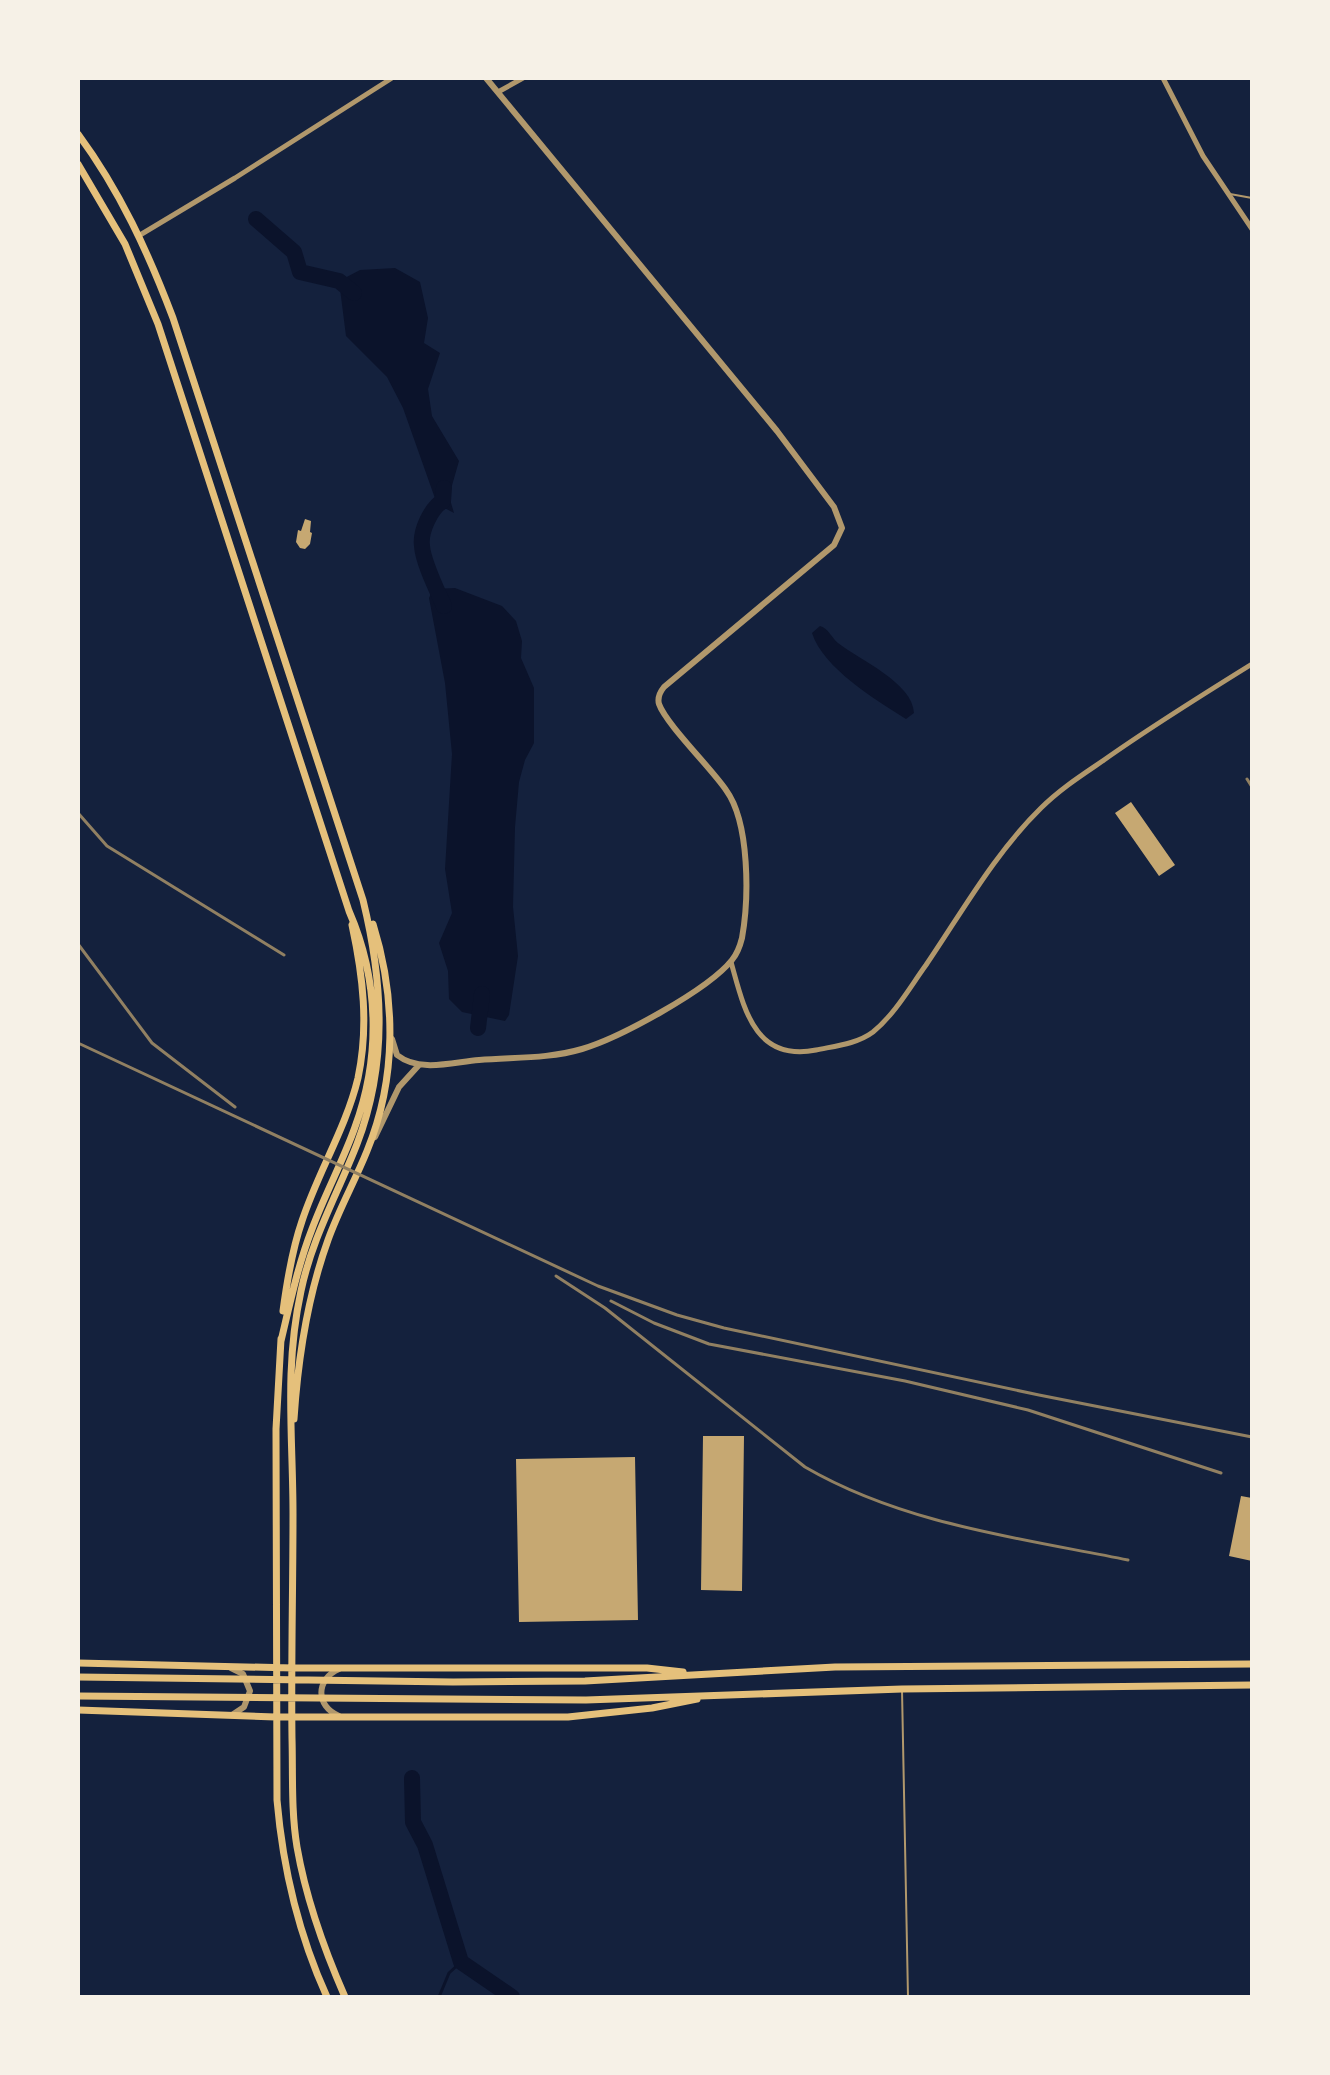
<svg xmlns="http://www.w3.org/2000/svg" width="1330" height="2075" font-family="Barlow,sans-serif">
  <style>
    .water { fill: #0b132b }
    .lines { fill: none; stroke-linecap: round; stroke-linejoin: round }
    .stream { stroke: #0b132b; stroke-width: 3 }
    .river { stroke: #0b132b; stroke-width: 16 }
    .building { fill: #c6a872 }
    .service { stroke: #b1986c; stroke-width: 2 }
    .minor { stroke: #b1986c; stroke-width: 5 }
    .tertiary { stroke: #b1986c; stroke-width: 6 }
    .secondary { stroke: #e5c07b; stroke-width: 7 }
    .rail { stroke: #918062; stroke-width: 3 }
  </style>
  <rect width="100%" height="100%" fill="#14213d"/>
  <path class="water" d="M395,268L420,282L428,318L424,343L440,353L428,389L432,416L459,461L449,496L454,513L437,504L403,408L387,377L346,336L339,281L360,270Z
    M455,588L502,606L516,621L522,641L521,658L534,688V743L525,760L519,782L515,827L513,907L518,956L509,1015L505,1021L462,1012L449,999L448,971L439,943L452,913L445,869L452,754L445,683L429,598L433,589Z
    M820,626C829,629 831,637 838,643C860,660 913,683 914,713L906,719C876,700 823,668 812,633Z"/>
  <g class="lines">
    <path class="stream" d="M439,1997L449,1973L461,1962"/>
    <path class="river" d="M256,219L294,252L300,272L339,281L354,293
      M444,488L443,501C431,508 420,531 422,546C423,562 437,590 444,606
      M478,1028L482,994
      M412,1778L413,1822L425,1845L461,1962L512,1997"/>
  </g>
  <path class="building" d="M305,519L311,521L310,532L312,533L310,544L305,549L300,548L296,542L298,530L301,531Z
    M1131,802L1175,865L1159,876L1115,813Z
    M703,1436H744L742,1591L701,1590Z
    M635,1457L638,1620L519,1622L516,1459Z
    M1241,1496L1252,1498V1561L1229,1556Z"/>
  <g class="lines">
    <path class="service" d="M1230,194L1252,198
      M902,1690L908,1997"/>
    <path class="minor" d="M1163,78L1203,156L1252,229
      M498,92L523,78
      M140,235L235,178L392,78
      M731,962C744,1008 754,1062 816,1050C835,1046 857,1044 873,1032C895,1014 910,987 926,965C962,912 995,853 1041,808C1060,789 1082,775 1104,760C1152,726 1202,695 1252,664"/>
    <path class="tertiary" d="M392,1039L397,1055C420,1073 453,1062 479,1060C514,1057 548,1059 582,1049C619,1038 708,990 732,960C737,954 740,946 742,938C749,899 750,823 726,790C712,769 666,724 659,704C657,697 660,692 664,687L834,545L842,528L834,507L777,431L486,78
      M375,1137L399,1087L419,1065
      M231,1668L243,1674L250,1691L244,1707L232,1715
      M339,1716C315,1706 316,1679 339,1669"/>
    <path class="secondary" d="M78,134C120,191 148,252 173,318L363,900C383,982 388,1063 357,1144C338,1193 312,1238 301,1291C284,1369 293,1436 293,1514C293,1589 291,1664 292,1738C293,1774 291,1811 297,1847C306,1899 324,1949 345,1997
      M78,164L125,244L158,324L349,911C379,980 381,1056 355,1127C343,1161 325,1194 312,1229C298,1265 290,1303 281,1341
      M283,1311C287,1281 292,1250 302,1221C318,1172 346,1128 358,1078C369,1026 363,976 352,925
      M281,1339L276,1429L277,1800C283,1870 298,1933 327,1997
      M294,1419C298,1358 307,1298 328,1240C339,1209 355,1181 367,1151C397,1078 396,998 373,924
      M78,1663L293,1668H647L683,1672
      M78,1677L453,1682L585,1681L835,1667L1252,1664
      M78,1696L586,1700L902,1689L1252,1685
      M78,1710L275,1717H568L652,1708L697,1699"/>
    <path class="rail" d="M1247,779L1252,787
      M78,813L107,846L284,955
      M78,944L152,1043L235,1107
      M78,1043L598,1286L677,1315L724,1328L1039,1395L1252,1437
      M556,1276L605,1308L805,1467C903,1524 1019,1538 1128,1560
      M611,1301L654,1323L709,1344L905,1381L1028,1410L1221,1473"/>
  </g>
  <rect width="1330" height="2075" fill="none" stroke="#f6f1e7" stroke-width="160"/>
</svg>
